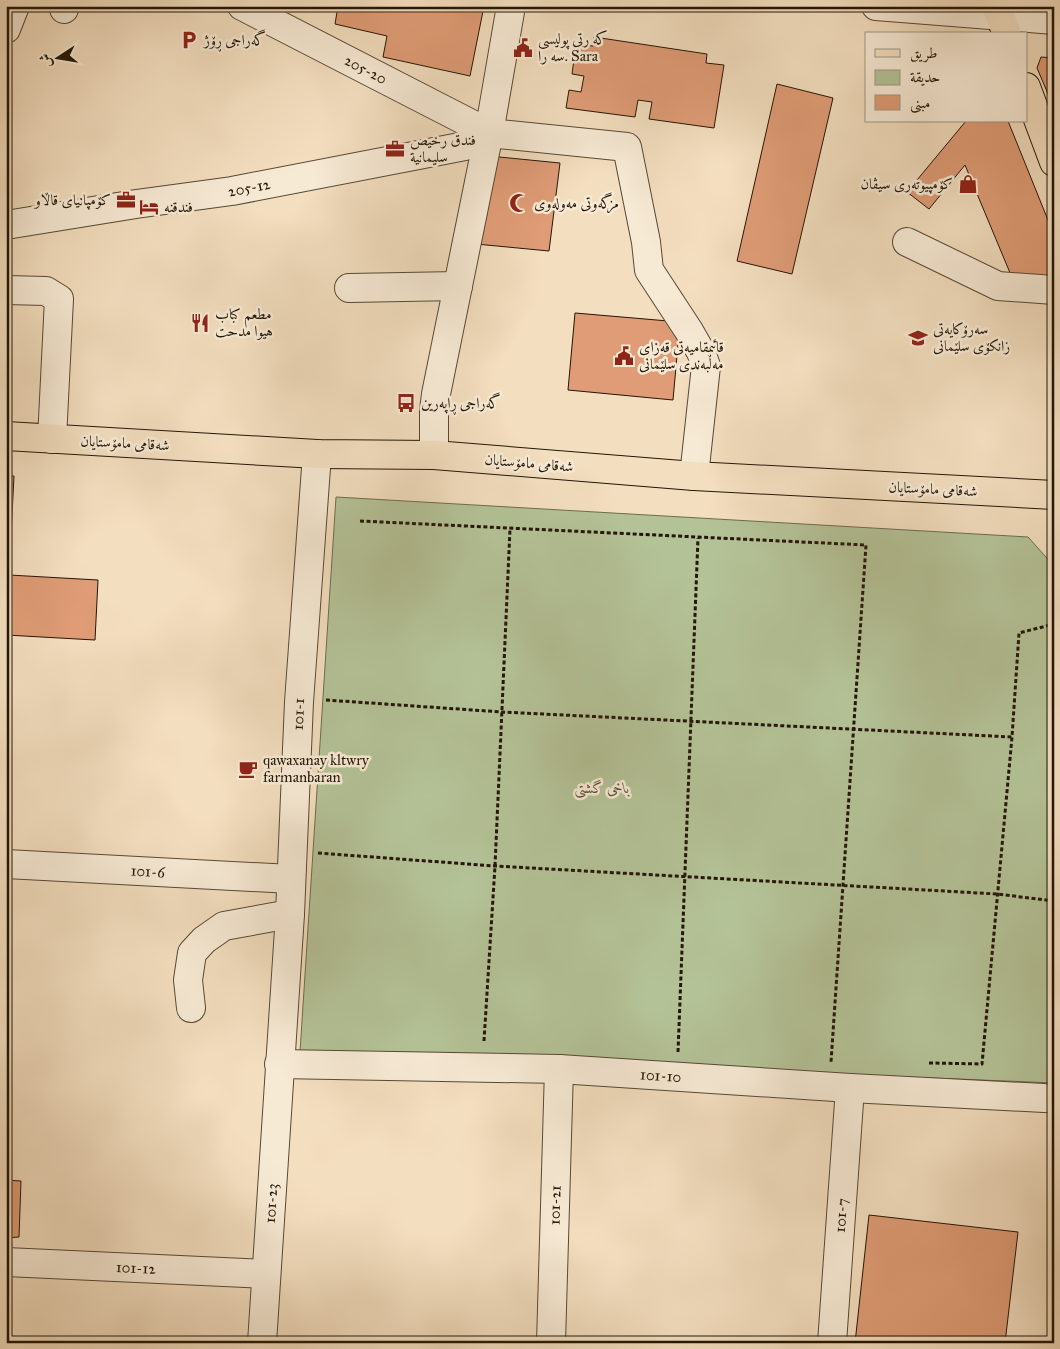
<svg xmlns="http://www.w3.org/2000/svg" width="1060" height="1349" font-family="'IM FELL Great Primer',Amiri,serif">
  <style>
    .green { fill: #b4c297; stroke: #6c6c4f }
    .building { fill: #df9c76; stroke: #231607 }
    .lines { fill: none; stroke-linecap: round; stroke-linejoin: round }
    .minor-casing { stroke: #574835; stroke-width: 30 }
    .major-casing { stroke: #231607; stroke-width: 30 }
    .path { stroke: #231607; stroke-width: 3; stroke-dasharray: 4 2.5; stroke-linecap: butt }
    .minor { stroke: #f7ead5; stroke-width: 28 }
    .major { stroke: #f3debf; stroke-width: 28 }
    .labels { text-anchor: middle; stroke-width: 5; stroke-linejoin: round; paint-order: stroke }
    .poi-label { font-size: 15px; fill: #231607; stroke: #f7ead5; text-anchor: start }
    .street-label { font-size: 15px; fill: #231607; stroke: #f7ead5 }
    .park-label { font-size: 15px; font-style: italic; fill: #565239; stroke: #f7ead5 }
  </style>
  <rect width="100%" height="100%" fill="#f3debf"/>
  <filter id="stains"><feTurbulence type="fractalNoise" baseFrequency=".004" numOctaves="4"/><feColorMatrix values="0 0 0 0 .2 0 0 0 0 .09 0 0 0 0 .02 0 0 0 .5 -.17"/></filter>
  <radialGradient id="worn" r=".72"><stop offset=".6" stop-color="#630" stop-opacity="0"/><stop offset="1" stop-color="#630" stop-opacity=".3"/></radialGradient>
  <path class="green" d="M336,497L1028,537L1054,566V1083L300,1052Z"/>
  <path class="building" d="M338,6H484L470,76L383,57L387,36L335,24Z
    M594,37L707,54L706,63L724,65L714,128L649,119L652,102L638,100L635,117L566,108L569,90L581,92L584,76L572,74L576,44L593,46Z
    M1041,57L1054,58V108L1037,68Z
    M777,84L833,98L792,274L737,261Z
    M966,121H1008L1054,235V282L1013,280L965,165L929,209L907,192Z
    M489,156L560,163L549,251L476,244Z
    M575,313L680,322L673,400L568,390Z
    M6,475L14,476L9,575L98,580L95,640L6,635Z
    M6,1180L21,1181L19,1237L6,1238Z
    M869,1215L1018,1232L1005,1343H855Z"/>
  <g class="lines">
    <g class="minor-casing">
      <g id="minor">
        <path id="s1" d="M242,6L489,133L627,147L646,242L649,270L689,331L701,352L706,366L694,476"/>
        <path d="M876,6L1054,20"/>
        <path d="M64,9L65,6"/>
        <path d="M6,29L15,6"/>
        <path id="s2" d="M6,225L136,204L232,191L465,146L489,133"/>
        <path d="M907,242L998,286L1054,290"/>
        <path d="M349,288L458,286"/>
        <path d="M6,290L46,291L59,299L52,439"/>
        <path d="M434,455V411L436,394L489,133L511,6"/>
        <path id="s3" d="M6,864L291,879"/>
        <path d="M191,1008L188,980L192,953L204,940L224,926L290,914"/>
        <path id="s4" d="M279,1064L559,1069L850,1088L1044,1098"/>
        <path id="s5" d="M6,1262L266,1274"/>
        <path id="s6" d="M262,1343L290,914L299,702L317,454"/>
        <path id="s7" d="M551,1343L559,1069"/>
        <path id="s8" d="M832,1343L850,1088"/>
      </g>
    </g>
    <g class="major-casing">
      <path id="major" d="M996,6L1007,34
        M1026,87L1054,162
        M6,436L317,454L434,455L694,476L1054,495"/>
    </g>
    <path class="path" d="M360,521L866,545L831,1062
      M326,700L502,712L1012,737
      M318,853L495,866L997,894L1054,901
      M484,1041L495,866L510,529
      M678,1052L698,538
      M929,1063L982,1064L1012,737L1019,633L1054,624"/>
    <use href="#minor" class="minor"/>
    <use href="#major" class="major"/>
  </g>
  <defs>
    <g id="parking-bare" transform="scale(1.5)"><path d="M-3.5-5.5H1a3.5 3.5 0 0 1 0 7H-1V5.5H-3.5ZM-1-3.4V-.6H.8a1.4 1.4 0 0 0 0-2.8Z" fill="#8f2418" stroke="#f7ead5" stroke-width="2.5" paint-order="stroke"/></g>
    <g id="civic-bare" transform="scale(1.5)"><path d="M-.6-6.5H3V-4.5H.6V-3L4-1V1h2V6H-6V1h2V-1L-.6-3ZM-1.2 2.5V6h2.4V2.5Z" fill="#8f2418" stroke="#f7ead5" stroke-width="2.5" paint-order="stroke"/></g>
    <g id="office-bare" transform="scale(1.5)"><path d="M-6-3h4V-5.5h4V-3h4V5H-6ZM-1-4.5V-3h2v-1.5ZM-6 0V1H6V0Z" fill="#8f2418" stroke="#f7ead5" stroke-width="2.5" paint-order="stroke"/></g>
    <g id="shop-bare" transform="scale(1.5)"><path d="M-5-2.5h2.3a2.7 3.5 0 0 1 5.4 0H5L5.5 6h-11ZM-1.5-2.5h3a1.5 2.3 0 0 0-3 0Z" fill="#8f2418" stroke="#f7ead5" stroke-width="2.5" paint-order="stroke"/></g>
    <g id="mosque-bare" transform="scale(1.5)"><path d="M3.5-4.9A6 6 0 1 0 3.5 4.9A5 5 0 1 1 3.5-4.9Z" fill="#8f2418" stroke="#f7ead5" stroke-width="2.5" paint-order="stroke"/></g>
    <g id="hotel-bare" transform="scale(1.5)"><path d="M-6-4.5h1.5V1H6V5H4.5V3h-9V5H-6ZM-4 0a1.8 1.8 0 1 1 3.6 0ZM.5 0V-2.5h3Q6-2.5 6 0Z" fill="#8f2418" stroke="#f7ead5" stroke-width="2.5" paint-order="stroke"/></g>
    <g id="restaurant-bare" transform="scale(1.5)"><path d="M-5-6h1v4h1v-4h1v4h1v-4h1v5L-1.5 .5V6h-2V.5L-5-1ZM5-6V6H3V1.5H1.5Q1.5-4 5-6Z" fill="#8f2418" stroke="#f7ead5" stroke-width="2.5" paint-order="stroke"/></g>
    <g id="university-bare" transform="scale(1.5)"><path d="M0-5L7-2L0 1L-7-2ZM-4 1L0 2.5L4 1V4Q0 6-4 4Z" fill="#8f2418" stroke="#f7ead5" stroke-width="2.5" paint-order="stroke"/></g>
    <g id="bus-bare" transform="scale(1.5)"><path d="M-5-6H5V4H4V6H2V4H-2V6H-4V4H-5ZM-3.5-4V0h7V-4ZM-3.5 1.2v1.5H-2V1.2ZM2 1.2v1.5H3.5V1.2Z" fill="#8f2418" stroke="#f7ead5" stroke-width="2.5" paint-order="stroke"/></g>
    <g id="cafe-bare" transform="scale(1.5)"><path d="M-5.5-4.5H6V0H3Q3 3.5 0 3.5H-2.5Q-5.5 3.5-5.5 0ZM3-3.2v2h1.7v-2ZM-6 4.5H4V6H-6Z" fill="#8f2418" stroke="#f7ead5" stroke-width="2.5" paint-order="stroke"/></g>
  </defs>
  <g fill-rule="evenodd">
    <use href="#parking-bare" x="189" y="40"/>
    <use href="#civic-bare" x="523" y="48"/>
    <use href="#office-bare" x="395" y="149"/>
    <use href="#shop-bare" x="968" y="184"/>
    <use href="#office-bare" x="126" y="200"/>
    <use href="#mosque-bare" x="519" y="203"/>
    <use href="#hotel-bare" x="149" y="207"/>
    <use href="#restaurant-bare" x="200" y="323"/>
    <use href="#university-bare" x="918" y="338"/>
    <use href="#civic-bare" x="624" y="356"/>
    <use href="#bus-bare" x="406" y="403"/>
    <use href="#cafe-bare" x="248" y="769"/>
  </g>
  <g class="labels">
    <g class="poi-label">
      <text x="538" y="44">که رتی پولیسی<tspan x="538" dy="17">سه را. Sara</tspan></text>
      <text x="204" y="45">گەراجی ڕۆژ</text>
      <text x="410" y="145">فندق رخيص<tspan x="410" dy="17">سليمانية</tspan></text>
      <text x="953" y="189" text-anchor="end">کۆمپیوتەری سیڤان</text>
      <text x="111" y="205" text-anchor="end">کۆمپانیای قاڵاو</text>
      <text x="534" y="208">مزگەوتی مەولەوی</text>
      <text x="164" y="212">فندقنه</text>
      <text x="215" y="319">مطعم كباب<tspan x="215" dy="17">هيوا مدحت</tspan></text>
      <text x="933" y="334">سەرۆکایەتی<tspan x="933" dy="17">زانکۆی سلێمانی</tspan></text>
      <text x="639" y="352">قائیمقامیەتی قەزای<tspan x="639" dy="17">مەڵبەندی سلێمانی</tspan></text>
      <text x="421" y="408">گەراجی ڕاپەرین</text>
      <text x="263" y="765">qawaxanay kltwry<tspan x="263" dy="17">farmanbaran</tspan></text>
    </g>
    <g class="street-label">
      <text dy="5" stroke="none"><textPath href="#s1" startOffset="139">205-20</textPath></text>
      <text dy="5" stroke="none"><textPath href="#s2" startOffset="246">205-12</textPath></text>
      <text transform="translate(125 443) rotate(3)" y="5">شەقامی مامۆستایان</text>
      <text transform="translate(529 463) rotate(5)" y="5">شەقامی مامۆستایان</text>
      <text transform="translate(933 489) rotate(3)" y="5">شەقامی مامۆستایان</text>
      <text dy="5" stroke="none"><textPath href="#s6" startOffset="630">101-1</textPath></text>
      <text dy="5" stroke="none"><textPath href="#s3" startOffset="142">101-6</textPath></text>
      <text dy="5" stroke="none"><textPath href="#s4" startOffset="382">101-10</textPath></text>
      <text dy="5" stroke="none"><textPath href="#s6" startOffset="140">101-23</textPath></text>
      <text dy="5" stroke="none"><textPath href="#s7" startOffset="138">101-21</textPath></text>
      <text dy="5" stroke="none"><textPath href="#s8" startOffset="128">101-7</textPath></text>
      <text dy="5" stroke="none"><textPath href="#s5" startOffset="130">101-12</textPath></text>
    </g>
    <g class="park-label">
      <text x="602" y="793">باخی گشتی</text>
    </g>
  </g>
  <rect width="1060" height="1349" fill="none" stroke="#f3debf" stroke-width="25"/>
  <rect x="8" y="8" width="1045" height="1334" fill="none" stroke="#231607" stroke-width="2.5"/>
  <rect x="12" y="12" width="1035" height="1324" fill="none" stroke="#231607"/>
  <rect x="865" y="32" width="162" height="90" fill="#f7ead5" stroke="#a29583"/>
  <rect x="875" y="49" width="25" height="8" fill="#f3debf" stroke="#a29583"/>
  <text x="910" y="58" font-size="15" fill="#231607">طريق</text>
  <rect x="875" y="70" width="25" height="15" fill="#b4c297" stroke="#a29583"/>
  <text x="910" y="82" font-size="15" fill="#231607">حديقة</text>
  <rect x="875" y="95" width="25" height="15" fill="#df9c76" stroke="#a29583"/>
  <text x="910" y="108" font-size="15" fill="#231607">مبنى</text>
  <g transform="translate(58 58) rotate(258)" stroke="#f7ead5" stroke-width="4" paint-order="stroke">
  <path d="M0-4L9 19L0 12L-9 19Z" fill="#231607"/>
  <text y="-8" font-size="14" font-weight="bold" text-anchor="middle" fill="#231607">ش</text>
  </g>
  <rect width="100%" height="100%" filter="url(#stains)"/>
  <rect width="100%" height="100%" fill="url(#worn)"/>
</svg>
